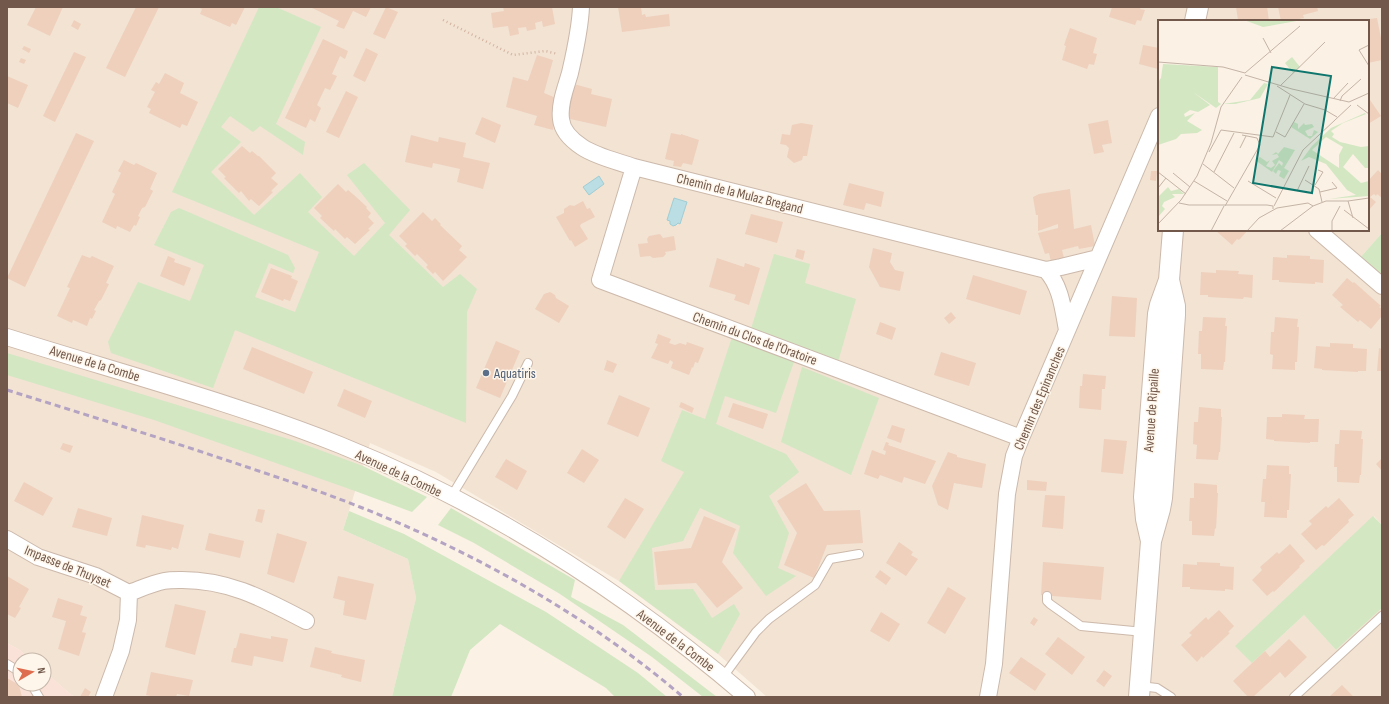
<svg xmlns="http://www.w3.org/2000/svg" width="1389" height="704" font-family="'Sofia Sans Condensed',sans-serif">
  <style>
    .residential { fill: #f2e3d3; fill-rule: evenodd }
    .commercial { fill: #fbe2d8 }
    .green { fill: #d3e7c3 }
    .water { fill: #badee3; stroke: #a0cdd4 }
    .building { fill: #efd0bd }
    .lines { fill: none; stroke-linecap: round; stroke-linejoin: round }
    .service-casing { stroke: #ccb9ab; stroke-width: 10 }
    .minor-casing { stroke: #ccb9ab; stroke-width: 18 }
    .tertiary-casing { stroke: #ccb9ab; stroke-width: 22 }
    .path { stroke: #d3b3a0; stroke-width: 2.5; stroke-dasharray: 1 3; stroke-linecap: butt }
    .service { stroke: #fff; stroke-width: 8 }
    .minor { stroke: #fff; stroke-width: 16 }
    .tertiary { stroke: #fff; stroke-width: 20 }
    .rail { stroke: #b4a3c3; stroke-width: 3; stroke-dasharray: 6 4; stroke-linecap: butt }
    .service-dot { fill: #5c6f8a; stroke: #fef6ea; stroke-width: 1.5 }
    .labels { text-anchor: middle; stroke-width: 3; stroke-linejoin: round; paint-order: stroke }
    .street-label { font-size: 14px; fill: #72584b; stroke: #fef6ea }
    .service-label { font-size: 14px; fill: #4e5e75; stroke: #fef6ea; text-anchor: start }
    .inset-road { fill: none; stroke: #c4b4a7; stroke-width: 1 }
    .view { fill: #0f766e; fill-opacity: 0.15; stroke: #0f766e; stroke-width: 2 }
    .inset-edge { fill: none; stroke: #72584b; stroke-width: 2 }
  </style>
  <rect width="100%" height="100%" fill="#fbf1e4"/>
  <path class="residential" d="M7,7H1382V233L1360,258L1382,277V525L1374,516L1252,663L1304,615L1336,650L1382,608V697H767L718,654L619,581L436,472L370,443L343,530L408,559L416,598L392,697H74L44,671V660H31L20,650L7,643ZM1159,21H1368V230H1159Z"/>
  <path class="commercial" d="M7,643L20,650L31,660H20V684H44V671L74,697H7Z"/>
  <path class="green" d="M259,7H276L321,27L276,124L305,142L303,155L260,126L253,132L230,116L221,127L241,142L211,172L254,215L300,173L322,197L308,212L354,256L385,223L347,175L364,163L410,210L389,235L443,287L460,274L477,289L467,312L466,423L235,330L213,388L111,353L108,342L138,282L190,301L204,265L154,245L171,212L179,208L288,255L295,268L293,273L269,263L255,297L295,312L319,252L172,192Z
    M1382,233V277L1360,258Z
    M774,254L810,264L805,283L856,299L838,362L751,329Z
    M732,337L795,359L776,413L725,396L716,424L786,454L799,472L769,496L789,533L778,568L796,576L766,596L733,553L740,526L700,508L683,541L652,548L655,590L693,589L712,618L734,604L740,614L718,654L619,581L684,472L661,461L682,410L705,419Z
    M7,353L295,441L363,466L427,497L412,512L355,491L154,420L7,375Z
    M802,367L879,398L851,475L781,442Z
    M451,508L575,580L571,597L623,625L717,697H703L652,657L560,594L474,543L438,525Z
    M349,511L404,534L546,612L638,673L667,697H615L606,688L500,624L470,650L451,697H392L416,598L408,559L343,530Z
    M1373,516L1382,525V608L1336,650L1304,615L1252,663L1235,646Z"/>
  <path class="water" d="M599,176L604,184L589,195L583,187Z
    M674,198L687,202L680,224L678,223L676,225L673,226L670,224V221L667,220Z"/>
  <path class="building" d="M36,7H63L50,36L27,25Z
    M136,7H159L125,77L106,68Z
    M197,7H245L236,25L232,23L230,27L200,14L202,9Z
    M310,7H371L366,17L353,11L344,29L336,26L339,21Z
    M386,7L398,12L385,39L373,34Z
    M503,7H552L555,24L543,27L542,21L535,23L536,29L527,31L526,27L518,28L519,34L510,36L508,26L493,28L491,13L504,11Z
    M618,7H641L642,15L645,14L646,17L669,14L670,26L622,32Z
    M1112,7H1141L1140,9L1145,10L1141,21L1137,20L1135,25L1109,17Z
    M1236,7H1267L1269,21H1235L1238,20Z
    M1278,7H1317L1318,11L1303,15L1304,18L1288,21H1281Z
    M1377,18L1382,43V60L1368,63V21L1363,20Z
    M74,20L81,24L78,30L71,26Z
    M1070,28L1097,38L1093,53L1097,54L1094,65L1089,64L1087,69L1062,60L1066,46L1064,45Z
    M323,39L348,51L345,59L340,56L332,74L337,76L330,90L325,88L317,105L321,108L315,122L310,119L306,128L285,118Z
    M1143,45L1159,48L1158,69L1139,64Z
    M24,46L31,49L29,53L22,49Z
    M366,48L378,54L365,82L353,76Z
    M74,52L86,57L55,122L43,116Z
    M537,55L553,60L544,93L556,98L553,130L534,125L537,116L506,107L513,77L528,81Z
    M21,58L26,60L24,64L19,62Z
    M165,73L184,83L180,93L198,102L187,126L182,124L180,128L149,113L151,109L147,107L155,92L151,90L156,82L159,84Z
    M7,76L28,85L18,108L7,103Z
    M574,84L592,89L591,94L612,99L606,127L566,118Z
    M346,91L358,97L339,138L326,132Z
    M1370,100L1381,116L1368,124V101Z
    M482,117L501,125L495,143L475,134Z
    M1108,120L1112,143L1102,145L1104,152L1094,154L1088,124Z
    M801,123L813,125L807,156H803L802,160L794,163L787,157L789,148L786,145L780,144L782,134L790,135L792,125Z
    M76,133L94,141L25,287L7,278Z
    M671,133L681,135V134L699,140L692,165L683,163L681,167L673,166L674,161L665,159Z
    M411,135L438,142L439,137L466,143L463,157L490,163L483,189L457,182L460,169L433,163L432,168L405,162Z
    M242,146L250,153L252,151L258,156H259L276,173L271,178L278,184L271,191L273,192L259,206L251,199L249,201L241,191L239,193L224,178L226,177L218,169Z
    M124,160L134,165L136,163L157,173L150,189L153,191L145,207L142,208L138,216L140,217L136,226L134,225L130,232L117,226L116,229L102,222L115,194L112,192L121,173L118,171Z
    M1378,170L1381,173L1382,172V198L1377,194L1376,196L1374,194L1370,197L1376,202L1368,211V181Z
    M1151,171H1157L1156,181L1150,180Z
    M849,183L884,192L881,207L866,203L864,210L843,205Z
    M338,184L346,192L348,190L354,195L367,207L366,208L371,213L368,217L374,223L368,229L370,230L355,244L347,237L345,239L335,229L334,231L320,218L322,216L314,208Z
    M1070,189L1074,229L1091,225L1095,246L1079,249L1078,246L1062,250L1064,258L1051,262L1049,253L1045,254L1038,233L1058,228V224L1038,231V215H1036L1033,197L1039,194Z
    M583,201L587,209L590,208L595,217L581,224L580,226L588,239L575,247L571,240L570,241L556,217L564,213V209L570,205L574,206Z
    M423,212L432,221L435,218L441,224L440,225L462,246L459,250L467,257L443,281L435,272L433,274L426,267L428,265L417,254L415,256L405,246L407,244L399,236Z
    M751,214L783,222L777,243L745,234Z
    M1215,230H1248L1239,240L1237,239L1232,245Z
    M660,234L663,238L674,236L676,250L665,252L666,254L663,257L653,258L650,256L640,257L638,244L648,243L647,239L649,236Z
    M873,248L892,253L890,262L895,270L904,272L900,291L880,287L869,267Z
    M797,249L805,251L803,260L795,257Z
    M82,255L90,258L92,256L114,266L106,283L109,284L101,300L99,301L94,310L96,311L92,319L90,318L87,326L73,320L72,323L57,316L70,288L67,287Z
    M1287,255L1310,256V259L1324,260L1323,283L1315,282V284L1279,282V280H1272L1273,257L1287,258Z
    M168,256L175,259L174,262L191,268L184,286L160,276Z
    M717,258L744,267L745,263L760,268L749,305L734,300L736,295L709,287Z
    M271,268L292,276L291,278L298,281L290,301L284,299L283,301L261,292Z
    M1216,270L1239,271L1238,274L1253,275L1252,298L1244,297L1243,299L1208,297V295H1200L1201,272L1216,273Z
    M973,275L1027,291L1020,315L966,299Z
    M1347,278L1353,283L1354,282L1381,306L1379,307L1382,309V316L1371,329L1360,320L1358,322L1340,307L1343,305L1332,295Z
    M550,292L555,295L556,298L569,306L559,323L535,309L544,294Z
    M1112,296L1137,298L1135,337L1109,336Z
    M951,312L956,318L949,324L944,318Z
    M1203,317L1226,318L1225,326H1227L1225,362H1224L1223,370L1201,369V354H1198L1199,331H1202Z
    M1275,317L1298,319L1297,327H1299L1297,362H1295V370L1272,369L1273,355L1270,354L1271,332H1274Z
    M880,322L896,328L892,340L876,334Z
    M658,334L671,339L669,343L675,345L680,343L686,345L687,342L704,348L698,363L695,362L693,368L692,367L689,375L671,368L673,362L670,360L668,364L651,358L658,344L655,343Z
    M496,341L520,351L500,398L476,388Z
    M1330,343L1353,344V348L1367,349L1366,371H1358V372L1322,370V369L1314,368L1316,346L1330,347Z
    M252,347L313,372L304,394L243,369Z
    M1379,348L1382,349V371H1377Z
    M941,352L976,363L969,386L934,375Z
    M607,360L617,364L613,373L604,370Z
    M1083,374L1106,376L1105,389H1102L1101,410L1079,408L1080,386H1082Z
    M344,389L372,401L365,418L337,406Z
    M619,395L650,408L638,437L607,424Z
    M681,402L694,408L692,413L679,407Z
    M733,403L768,414L763,429L728,417Z
    M1199,407L1221,409V417H1222L1220,452H1219L1218,460L1196,459L1197,445L1193,444L1194,422H1198Z
    M1282,414L1305,415L1304,419H1319L1318,442H1310V443L1274,441V440L1266,439L1267,417H1282Z
    M892,425L905,429L901,443L887,438Z
    M1340,430L1362,431L1361,439H1363L1361,475H1360L1359,483L1337,482V467H1334L1335,444H1339Z
    M1104,439L1127,441L1123,474L1101,472Z
    M886,442L889,443L888,445L936,461L925,484L904,477L902,483L880,475L878,479L864,474L872,450L885,455L886,451L883,450Z
    M63,443L73,446L70,453L60,449Z
    M582,449L599,460L584,483L567,473Z
    M948,452L957,455V457L986,464L982,488L954,483L948,510L938,505L932,486Z
    M1382,458V471L1376,464Z
    M506,459L527,471L517,490L495,477Z
    M1267,465L1289,466V474H1291L1289,510H1287V518L1264,517L1265,502H1261L1263,479H1266Z
    M1027,480L1047,482L1046,491L1027,490Z
    M24,482L53,498L43,516L14,501Z
    M806,483L824,511L860,510L863,543L827,545L814,578L784,565L797,533L777,501Z
    M1194,483L1217,485V493H1218L1216,529L1215,528L1214,536L1192,535V521H1189L1190,498H1194Z
    M1045,495L1065,496L1063,529L1042,527Z
    M625,498L644,509L625,539L607,527Z
    M1339,498L1354,515L1348,520L1349,522L1324,546L1322,545L1316,550L1301,534L1312,524L1309,521L1326,506L1328,508Z
    M78,508L112,518L107,536L72,527Z
    M258,509L265,510L262,523L255,521Z
    M142,515L184,525L178,549L172,547L171,550L146,545L145,548L136,546Z
    M704,516L736,529L722,562L743,588L717,608L696,583L658,585L654,552L691,548Z
    M209,533L244,541L240,558L205,550Z
    M277,533L307,542L294,583L267,574Z
    M899,542L913,552L911,555L918,559L906,576L886,563Z
    M1290,544L1305,561L1299,566L1300,567L1274,592L1273,591L1267,596L1252,580L1262,570L1260,567L1277,552L1279,554Z
    M1043,562L1104,567L1101,600L1041,595Z
    M1197,562L1220,563V566L1234,567L1233,590L1225,589V591L1190,589V587H1182L1183,564L1197,565Z
    M880,570L891,578L886,585L875,577Z
    M7,576L29,589L19,607L21,608L15,618L7,614Z
    M338,576L374,584L366,620L343,615L345,601L333,598Z
    M948,587L966,598L945,634L927,623Z
    M58,598L83,606L80,615L87,617L82,632L86,633L79,656L58,649L66,621L52,617Z
    M175,604L206,611L195,655L165,647Z
    M1219,610L1234,626L1228,632L1230,633L1203,658L1202,656L1197,662L1181,645L1192,635L1189,633L1206,617L1208,620Z
    M881,612L900,624L889,642L870,631Z
    M1034,617L1038,620L1034,626L1030,623Z
    M240,633L271,639V636L288,639L283,662L254,656L252,666L231,662L234,648H236Z
    M1058,637L1085,657L1072,675L1045,654Z
    M1289,639L1307,657L1285,678L1280,672L1253,697H1248L1233,681L1265,651L1270,657Z
    M315,647L332,651L331,653L365,660L361,682L341,677L342,675L310,667Z
    M1021,657L1046,674L1035,691L1009,673Z
    M1104,670L1112,676L1104,687L1096,681Z
    M151,672L193,680L189,696L177,694L176,697H154L146,695Z
    M7,678L19,685L22,697H7Z
    M1342,685L1354,697H1329Z
    M85,688L91,692L88,697H80Z"/>
  <g class="lines">
    <g class="service-casing">
      <path id="service" d="M451,497L512,396L528,363
        M1047,596V601L1050,604L1081,626L1144,632
        M7,664L20,672
        M723,677L756,632L769,619L815,585L830,559L859,554
        M31,684L39,697
        M1140,686L1157,688L1171,697
        M1294,697L1382,616"/>
    </g>
    <g class="minor-casing">
      <path id="minor" d="M581,7C580,30 575,51 570,73C566,87 559,104 561,119C562,131 573,141 582,147C597,157 617,161 634,167L1046,270L1061,267L1098,258
        M634,167L600,280L1021,438
        M1317,230L1382,286
        M1046,270C1061,286 1063,309 1067,330
        M7,337C118,372 232,402 340,445C489,505 626,593 747,697
        M7,539L38,557L96,576L129,593C140,589 153,583 164,581C169,580 174,580 179,580C228,579 264,599 306,621
        M104,697L121,651L128,620L129,593
        M988,697L994,664L1007,494L1014,456L1021,438L1159,116"/>
    </g>
    <g class="tertiary-casing">
      <path id="tertiary" d="M1195,21L1198,7
        M1151,541L1146,519L1144,497L1158,314L1160,305L1169,280L1173,230
        M1139,697L1151,541L1160,509L1162,498L1175,315V306L1169,280"/>
    </g>
    <path class="path" d="M443,20L513,55L545,51L558,54"/>
    <use href="#service" class="service"/>
    <use href="#minor" class="minor"/>
    <use href="#tertiary" class="tertiary"/>
    <path class="rail" d="M7,390C87,415 167,440 247,467C285,480 323,492 360,507C474,552 590,617 683,697"/>
  </g>
  <circle class="service-dot" cx="486" cy="373" r="4"/>
  <g class="labels">
    <g class="street-label">
      <text transform="translate(740 193) rotate(14)" y="5">Chemin de la Mulaz Bregand</text>
      <text transform="translate(755 338) rotate(20)" y="5">Chemin du Clos de l'Oratoire</text>
      <text transform="translate(95 363) rotate(17)" y="5">Avenue de la Combe</text>
      <text transform="translate(1039 398) rotate(-67)" y="5">Chemin des Epinanches</text>
      <text transform="translate(1151 410) rotate(-86)" y="5">Avenue de Ripaille</text>
      <text transform="translate(399 473) rotate(25)" y="5">Avenue de la Combe</text>
      <text transform="translate(68 566) rotate(22)" y="5">Impasse de Thuyset</text>
      <text transform="translate(676 640) rotate(37)" y="5">Avenue de la Combe</text>
    </g>
    <g class="service-label">
      <text x="494" y="378">Aquatiris</text>
    </g>
  </g>
  <g transform="translate(1158 20)">
    <rect width="211" height="211" fill="#fbf1e4"/>
    <path d="M86,0H144L105,7ZM134,37L142,47L135,53L127,43ZM5,44L60,47V82L63,84L58,88L35,72L52,85L40,92L32,90L26,94L27,97L37,93L29,101L44,110L39,113L23,114L18,119L0,125V62L3,58ZM106,63L110,64L102,78L77,84H65L92,80ZM207,93L208,94L185,103L173,111L176,114L174,117L182,122L203,127L211,126V148H207L195,134L185,147L203,163L211,161V176L171,179L198,175L189,170L168,144L151,137L143,141L154,126L173,108ZM168,117L185,127L181,135V148L154,130ZM136,102L140,104V109L146,103L147,105L154,104L156,107L147,111L150,116H154L156,110L160,112L152,119L133,107ZM126,127L137,130L126,148L131,151L126,159L121,156L123,151L120,150L118,154L115,151L121,143L124,146L125,143L121,140L114,152L97,140L102,137L109,142L112,140L108,146L113,148L117,145L114,141L121,137L119,134L114,135L118,132L120,134ZM10,167L13,171L21,169L26,174H14L17,177L6,182L4,186L7,189L0,197V177Z" fill="#d3e7c3" fill-rule="evenodd"/>
    <path class="inset-road" d="M105,18L113,33M211,25L201,30L211,46M0,42L65,47L87,53M87,53L142,6M87,55L134,69M119,66L147,84L167,90L179,97M122,66L167,22M134,69L191,82L211,73M175,79L190,63M182,81L184,76L203,59M199,85L211,94M118,112L127,117L146,84M82,128L88,116M51,132L63,110L115,117L132,75M45,144L76,168M0,152L28,174M56,152L76,113M15,153L32,167M147,160L161,169L164,182M36,161L69,181M90,161L118,178M157,165L165,152L160,150M0,168L8,158M139,171L151,146M162,172L179,168L174,162M190,181L211,178M21,183L31,185H109L115,186V189M67,186L102,125L99,118L84,115M116,186L145,130L193,85M186,190L211,209M0,204L23,180L39,156L53,123L63,87L84,57M53,211L66,186M89,211L101,198L119,188L150,183L155,186M122,211L155,186L168,181H190L195,198M174,211V201L182,186"/>
    <path class="view" d="M114,47L173,56L154,173L95,163Z"/>
    <rect width="211" height="211" class="inset-edge"/>
  </g>
  <rect width="1389" height="704" fill="none" stroke="#72584b" stroke-width="16"/>
  <g transform="translate(32 672) rotate(81)"><circle r="19" fill="#fef6ea" stroke="#c6b7aa"/>
  <path d="M0-3L7 15L0 10L-7 15Z" fill="#de6d50"/>
  <text y="-6" font-size="11" font-weight="bold" text-anchor="middle" fill="#72584b">N</text>
  </g>
</svg>
